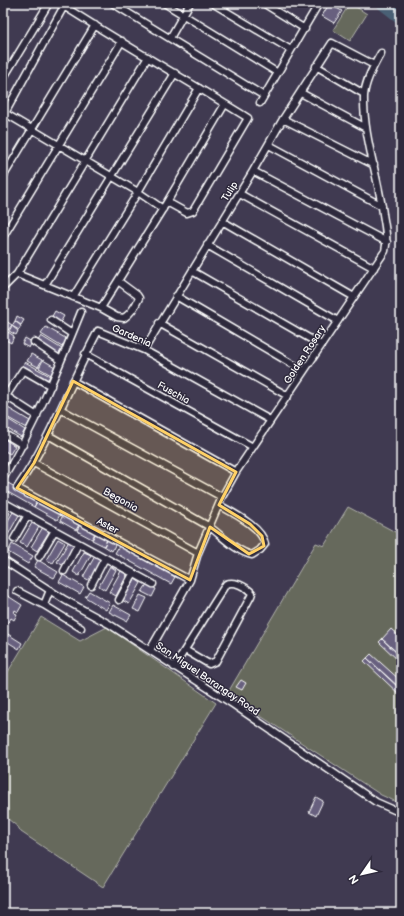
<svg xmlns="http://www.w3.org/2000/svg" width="404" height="916" font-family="'Balsamiq Sans',sans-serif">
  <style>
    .green { fill: #66695b; stroke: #b2b4ad }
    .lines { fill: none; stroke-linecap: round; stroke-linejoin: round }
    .river { stroke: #4a6175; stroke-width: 14 }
    .building { fill: #68617f; stroke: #fff }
    .street-casing { stroke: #fff; stroke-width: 9 }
    .street { stroke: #2f2a3d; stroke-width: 6 }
    .marked { fill: #ffd166; fill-opacity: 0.2; stroke: #ffd166; stroke-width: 3; stroke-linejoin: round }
    .labels { text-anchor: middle; stroke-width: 3; stroke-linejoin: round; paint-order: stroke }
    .street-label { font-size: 10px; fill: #fff; stroke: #2f2a3d }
  </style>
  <rect width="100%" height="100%" fill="#403a51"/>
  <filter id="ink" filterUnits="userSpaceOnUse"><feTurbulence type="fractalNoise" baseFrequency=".025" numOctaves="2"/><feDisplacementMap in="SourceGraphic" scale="8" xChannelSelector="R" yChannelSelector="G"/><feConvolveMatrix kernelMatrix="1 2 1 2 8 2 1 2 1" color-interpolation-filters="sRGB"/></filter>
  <g filter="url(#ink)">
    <path class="green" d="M350,3L367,14L350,41L333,30Z
      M348,507L401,535V804L381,795L227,694L316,543L324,546Z
      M41,617L80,641L107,627L216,703L103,887L21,832L18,827L3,815V680Z"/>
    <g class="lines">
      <path class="river" d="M383,3L401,17"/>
    </g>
    <path class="building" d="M329,4L342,11L334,23L322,16Z
      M55,311L64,316L60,323L51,318Z
      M17,316L24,320L21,325L15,321Z
      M6,321L12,325L8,330L3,327Z
      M15,321L21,326L19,330L12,326Z
      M12,326L18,331L16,335L9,331Z
      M46,327L67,339L62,347L41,334Z
      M8,332L14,336L11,343L4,339Z
      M41,336L62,349L58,355L37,342Z
      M25,338L32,342L29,348L22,344Z
      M31,354L42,360L38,367L27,361Z
      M43,360L55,367L51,375L39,368Z
      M25,362L50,376L46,382L21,368Z
      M3,405L30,421L26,428L3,415Z
      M3,416L25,430L21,437L3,426Z
      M3,438L15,446L10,454L3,450Z
      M8,483L38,500L34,507L4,490Z
      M38,500L61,513L57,520L34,507Z
      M4,509L10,513L3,526V510Z
      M13,512L19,515L3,544V529Z
      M63,515L80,523L76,530L60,521Z
      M32,523L39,527L27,547L20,543Z
      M80,524L95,533L92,539L77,531Z
      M43,527L50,530L37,551L31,547Z
      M96,533L107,539L104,546L92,540Z
      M58,539L65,543L53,563L46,560Z
      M108,539L116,543L112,551L104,546Z
      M69,541L75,545L64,566L57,562Z
      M12,544L33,556L28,564L8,552Z
      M119,546L175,577L171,584L115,553Z
      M84,552L91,555L79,576L73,572Z
      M95,556L101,560L90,581L83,577Z
      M38,560L58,572L54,578L34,567Z
      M110,566L116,570L105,590L99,586Z
      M121,571L127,575L116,596L109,592Z
      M63,575L84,587L80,594L59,582Z
      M135,579L141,583L129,604L122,600Z
      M147,584L156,589L152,597L142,592Z
      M89,591L110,603L106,610L85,597Z
      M140,595L147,598L140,612L133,609Z
      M8,596L22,605L18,612L15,610L14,613L17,614L14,620L11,618L8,623L3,620V601L4,602Z
      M113,605L131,615L127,621L109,612Z
      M391,629L401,638V656L382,639Z
      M3,631L22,643L19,649L3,639Z
      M382,639L401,657V663L379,642Z
      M371,654L401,681V689L367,658Z
      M367,658L401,690V696L364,661Z
      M241,680L246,683L242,690L236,687Z
      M316,797L323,801L316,816L309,812Z"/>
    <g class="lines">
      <g class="street-casing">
        <path id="street" d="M59,3C121,43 185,79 248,118L193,211L187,213L167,202L225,104
          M112,3L264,96
          M164,3L278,73
          M212,3L291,50
          M263,3L305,29
          M170,38L190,3
          M316,66L364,94
          M3,79L49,3
          M301,93L366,128
          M260,103L319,3
          M3,112L138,192L199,88
          M4,115L64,6
          M283,119L374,165
          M269,145L382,206
          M253,171L387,242
          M3,177L95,25
          M240,194L374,268
          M222,221L354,297
          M3,237L122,41
          M207,245L338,321
          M192,271L321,345
          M17,274L148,57
          M45,285L175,73
          M3,288L17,274L101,308L167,202
          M176,296L304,371
          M73,297L138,192L163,209
          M101,308L117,317L124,318C130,314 136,305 139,298L137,295L118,281
          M51,320L72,334
          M159,323L288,396
          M34,342L61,360
          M144,350L253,171L283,119L332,43L374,65
          M85,354L253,447
          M73,381L236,472
          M62,410L222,497
          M37,416L6,396L23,370L51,386
          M3,433L23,445
          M48,435L210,527C222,536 237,552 252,555L260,550L265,544C262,527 233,513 219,505
          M34,463L198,553
          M3,479C35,426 58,369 81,312
          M3,502L153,584
          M14,539L28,515
          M39,557L55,530
          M3,560L65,600L109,624L234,705L376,802L401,813
          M64,571L78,544
          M190,580L17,488C51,439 70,383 98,331L144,350L270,420
          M91,585L105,558
          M17,591L44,605L50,590
          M119,600L133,574
          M44,605L81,628
          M150,650L190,580L198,553L222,497L236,472L385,251C388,239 385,227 383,214C378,175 363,136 364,96C365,81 374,65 381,53
          M174,667L226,584C235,581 245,586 252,593L251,596L216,661L209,664L185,650"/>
      </g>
      <use href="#street" class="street"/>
    </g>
  </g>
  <path class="marked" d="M73,381L236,472L219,505L250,524L262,536L264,546L249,554L210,527L190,580L17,488L34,463Z"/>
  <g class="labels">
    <g class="street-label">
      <text transform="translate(229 191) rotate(-58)" y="4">Tulip</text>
      <text transform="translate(132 335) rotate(24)" y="4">Gardenia</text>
      <text transform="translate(304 354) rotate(-57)" y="4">Golden Rosary</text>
      <text transform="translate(174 392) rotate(29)" y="4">Fuschia</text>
      <text transform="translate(121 499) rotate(29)" y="4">Begonia</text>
      <text transform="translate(108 525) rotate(28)" y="4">Aster</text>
      <text transform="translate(208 678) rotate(34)" y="4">San Miguel Barangay Road</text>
    </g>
  </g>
  <rect width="404" height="916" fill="none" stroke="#2f2a3d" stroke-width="16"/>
  <rect x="8" y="8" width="388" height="900" fill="none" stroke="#fff" stroke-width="1.5" filter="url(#ink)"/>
  <g transform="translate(362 874) rotate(236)" stroke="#2f2a3d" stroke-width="3" paint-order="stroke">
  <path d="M0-3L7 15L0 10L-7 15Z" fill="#ffffff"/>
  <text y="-6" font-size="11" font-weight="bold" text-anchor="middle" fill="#ffffff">N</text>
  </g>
</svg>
